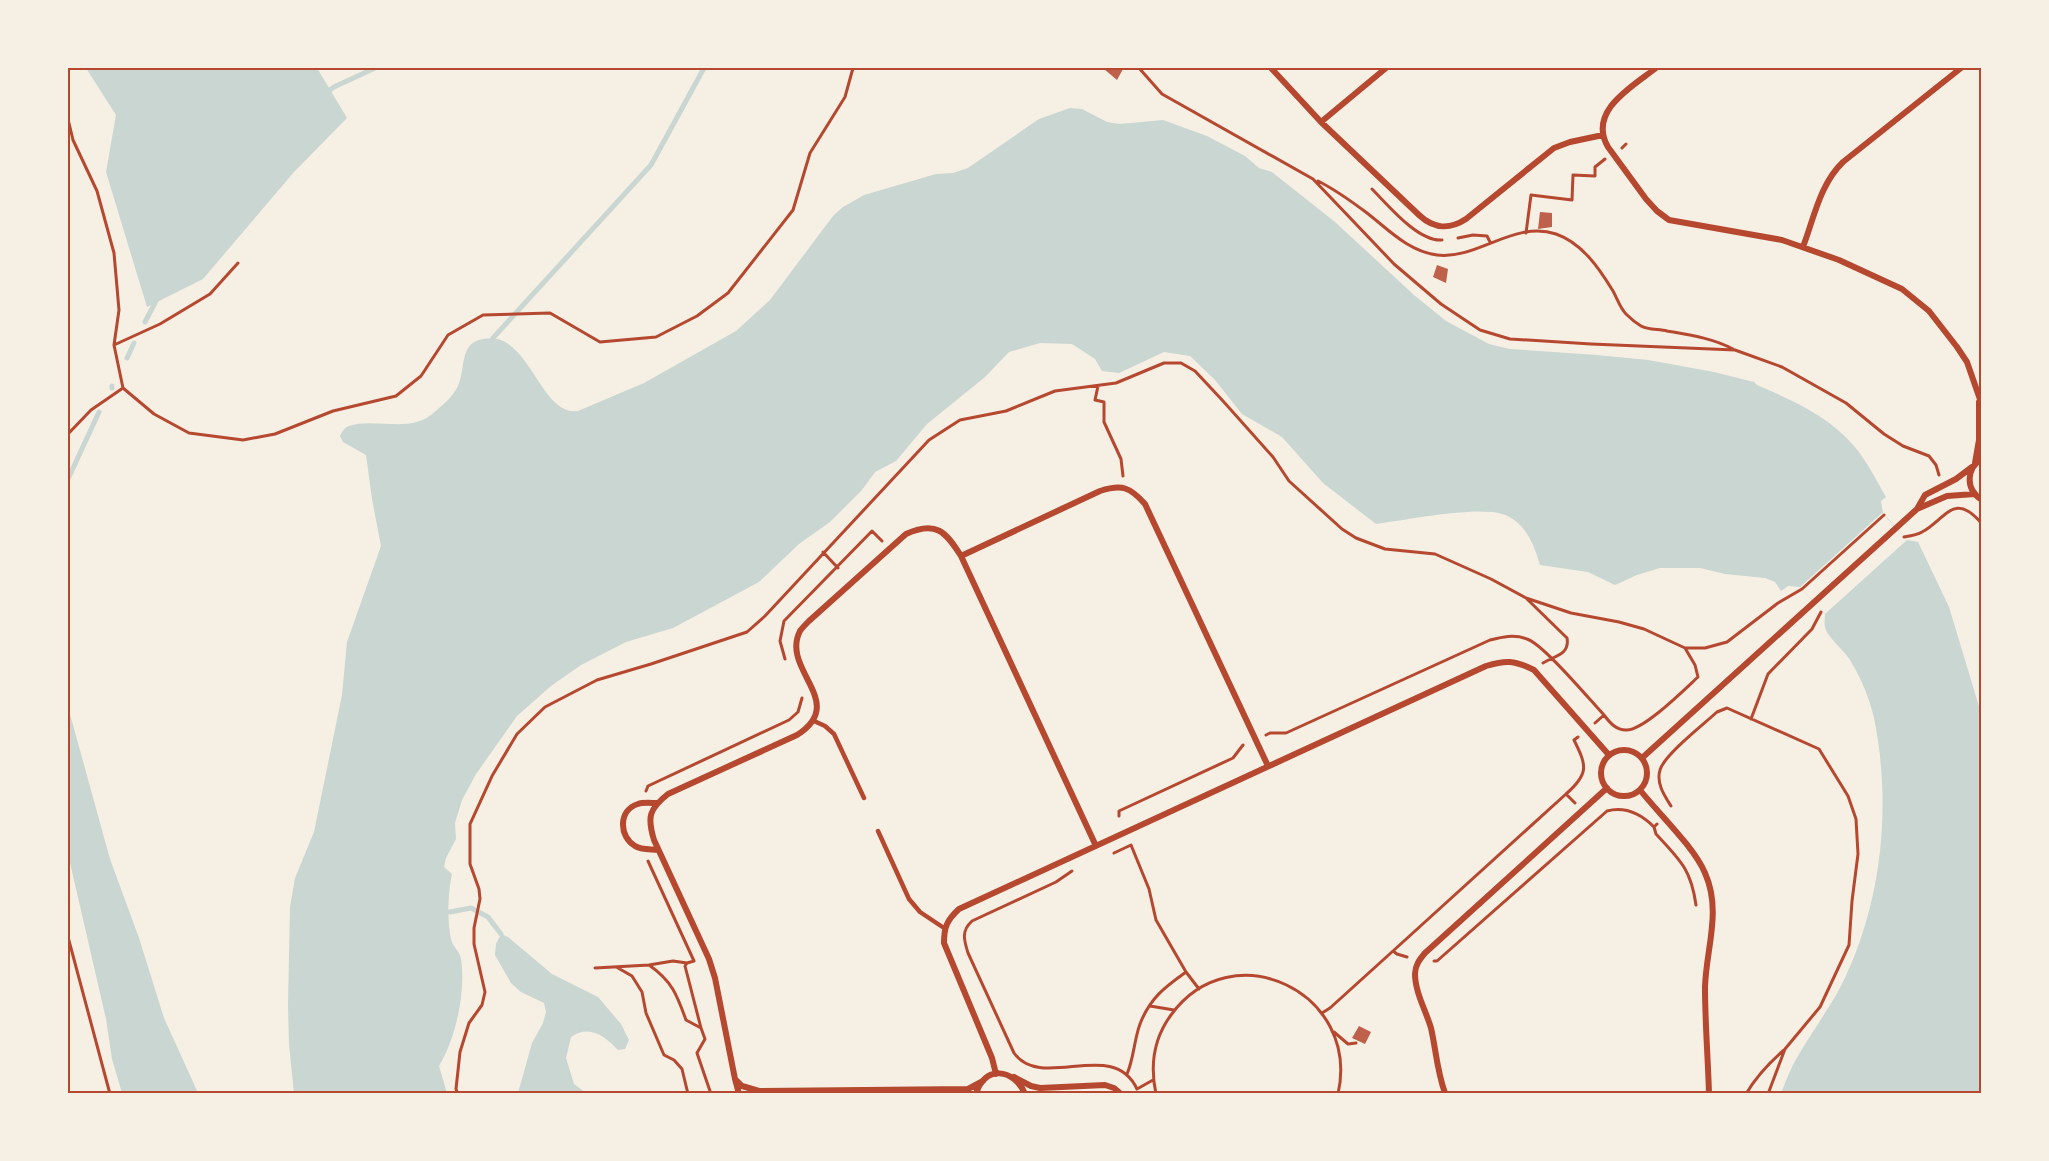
<svg xmlns="http://www.w3.org/2000/svg" width="2049" height="1161" font-family="'Work Sans',sans-serif">
  <style>
    .water { fill: #c9d6d2 }
    .pier { fill: #f6efe4 }
    .lines { fill: none; stroke-linecap: round; stroke-linejoin: round }
    .stream { stroke: #c9d6d2; stroke-width: 5 }
    .building { fill: #bf614a }
    .path { stroke: #b5482f; stroke-width: 3 }
    .service { stroke: #b5482f; stroke-width: 4.5 }
    .minor { stroke: #b5482f; stroke-width: 6 }
    .neatline { fill: none; stroke: #b5482f; stroke-width: 2 }
  </style>
  <rect width="100%" height="100%" fill="#f6efe4"/>
  <path class="water" d="M86,68H317L347,118L294,172L203,279L147,307L106,172L116,115Z
    M1070,108L1082,109L1107,122L1120,124L1163,120L1207,136L1245,156L1259,168L1272,172L1282,180L1335,222L1414,295L1446,321L1489,344L1510,349L1597,355L1648,360L1714,372L1754,382L1757,385C1792,400 1829,416 1854,446C1867,461 1876,480 1886,497L1881,501L1883,513L1907,540L1918,542L1949,607L1981,713V1093H1781C1786,1081 1791,1067 1798,1056C1812,1032 1828,1010 1841,986C1882,905 1892,806 1874,718C1869,697 1861,678 1850,660C1844,650 1827,637 1825,627C1824,624 1825,618 1825,614L1800,587L1788,586L1781,591L1775,582L1765,578L1725,574L1700,568H1660L1637,575L1615,585L1588,572L1540,565C1534,544 1525,521 1502,514C1475,506 1407,520 1376,524L1323,483L1282,437L1242,414L1215,380L1190,356L1164,352L1119,373L1102,371L1095,359L1072,344L1040,343L1009,352L985,377L927,424L896,461L875,472L862,490L830,522L799,544L759,582L673,628L626,642L581,665L551,686L517,716L476,774L462,800L455,823L456,839L446,858L444,867L452,874C448,892 447,921 451,939C452,946 460,951 461,959C466,991 456,1038 439,1066L447,1093L294,1094L289,1044L288,1004L290,907L295,878L314,832L342,695L347,642L381,546L372,499L366,455L343,442L340,436C342,432 344,428 349,426C369,419 397,428 417,422C425,420 431,415 437,410C445,403 453,396 458,386C466,368 459,343 483,339C490,338 495,338 501,340C533,353 545,416 578,411L644,383L736,331L770,300L833,216L843,207L864,195L936,174L953,173L968,168L1039,119Z
    M68,707L110,859L139,938L164,1018L198,1093H122L112,1059L106,1019L68,854Z
    M501,934L508,937L552,974L598,997L621,1024L629,1040L625,1049L618,1050C605,1036 589,1024 571,1037L566,1058L574,1084L586,1093H518L532,1043L543,1023L546,1012L544,1003L521,992L511,983L495,955L496,944Z"/>
  <path class="pier" d="M1882,513L1907,540L1825,614L1800,587Z"/>
  <g class="lines">
    <path class="stream" d="M326,93L334,87L375,68
      M145,322L157,299
      M493,338L651,165L704,68
      M127,358L134,343
      M112,388V386
      M68,479L99,412
      M450,912L471,908L488,917L501,934"/>
  </g>
  <path class="building" d="M1105,68H1122L1123,69L1117,80L1104,69Z
    M1540,212L1552,213V227L1538,229Z
    M1437,265L1448,269L1446,283L1433,277Z
    M1359,1026L1371,1032L1365,1044L1352,1038Z"/>
  <g class="lines">
    <path class="path" d="M1139,68L1162,94L1313,179L1394,264L1441,304L1480,330L1510,339L1591,344L1735,350L1782,367L1846,403L1884,434L1903,446L1929,456L1936,465L1939,475
      M68,119L73,140L97,191L114,253L119,310L114,345L123,388L154,414L189,433L243,440L275,434L333,411L396,396L421,376L448,335L483,315L550,313L600,342L656,337L697,316L728,293L793,210L810,153L845,97L853,68
      M1622,148L1626,144
      M1318,181C1336,190 1351,201 1367,213C1389,230 1408,251 1437,255C1477,260 1514,220 1556,234C1582,243 1599,268 1613,291C1617,298 1620,308 1626,314C1630,318 1636,323 1641,326C1648,330 1659,329 1667,331C1690,335 1712,338 1733,349
      M1372,189C1388,205 1418,242 1442,240
      M1526,233L1531,195L1572,200L1573,175L1595,176V167L1605,159
      M1458,238L1473,235L1487,236L1490,242
      M114,345L160,324L210,294L238,263
      M1098,386L1095,400L1104,402V422L1121,459L1123,476
      M68,434L91,410L123,388
      M1904,537C1910,536 1917,535 1922,532C1945,520 1954,490 1982,524
      M823,552L838,568
      M1527,599L1567,638C1570,655 1554,656 1543,663
      M785,659L780,641L784,621L872,531L882,541
      M1751,719L1768,674L1812,629L1821,612
      M1595,723L1604,715C1610,723 1616,730 1626,730C1643,731 1685,689 1698,677L1695,665L1685,648
      M1266,735L1270,733H1286L1490,640C1502,637 1514,634 1527,639C1543,644 1589,699 1604,715
      M646,791L648,786L789,720L798,712L802,698
      M1575,803L1566,794C1589,774 1587,766 1574,740L1578,737
      M1671,806C1664,795 1656,783 1660,770C1664,755 1704,724 1717,712L1727,708L1819,749L1848,796L1856,819L1858,854L1852,901L1849,945L1820,1007L1785,1049L1768,1094
      M1119,816V811L1233,758L1243,745
      M1654,827L1656,834C1680,860 1691,869 1696,905
      M1114,853L1131,845L1149,889L1156,920L1186,972L1199,989
      M648,861L694,961L687,963L685,966L701,1028
      M1072,871L1056,882L972,921C961,931 964,940 968,953L1014,1053C1042,1092 1113,1037 1137,1089L1153,1080
      M68,937L110,1094
      M1393,951L1566,794
      M1434,961H1437L1607,811C1626,806 1641,814 1654,827L1657,824
      M687,963L673,961L649,965C672,981 677,995 686,1020L701,1028L705,1039L697,1053L711,1094
      M595,968L649,965
      M618,968L632,976L642,992L646,1013L664,1055L674,1060L682,1069L688,1094
      M1150,1006L1174,1010
      M1322,1013L1330,1008L1393,951L1397,954L1407,957
      M1334,1032L1348,1044L1356,1043
      M1127,1074C1134,1058 1134,1040 1140,1024C1150,998 1165,987 1186,972
      M458,1094L456,1089L460,1052L469,1023L482,1005L485,992L474,944V928L480,899L479,889L470,864V824L492,776L517,734L545,707L597,680L651,664L747,632L765,616L929,440L960,420L1006,411L1055,391L1116,383L1164,363H1181L1195,371L1223,401L1273,457L1289,481L1342,529L1356,538L1385,549L1435,554L1491,579L1526,598L1571,613L1619,622L1644,629L1685,648H1705L1727,642L1778,603L1802,589L1884,515
      M1156,1094C1150,1066 1154,1038 1171,1015C1232,931 1361,992 1338,1094
      M1746,1094C1756,1077 1769,1063 1784,1050"/>
    <path class="service" d="M814,721L825,726L834,734L864,798
      M878,831L909,899L920,912L944,928"/>
    <path class="minor" d="M1271,68L1321,122L1419,215C1434,229 1449,230 1466,219L1554,148L1570,142L1603,135
      M1656,68C1633,86 1587,111 1608,147L1646,199L1657,211L1669,220L1782,240L1839,260L1902,289L1929,311L1957,347L1967,362L1982,405
      M1321,122L1386,68
      M1803,247C1814,218 1820,184 1843,162L1961,68
      M1982,458C1966,469 1965,489 1982,500
      M1975,463L1979,440V402
      M1917,509L1925,495L1956,479L1972,467
      M961,556L1100,491C1122,484 1130,487 1145,504L1268,766
      M1601 773a23 23 0 1 1 46 0a23 23 0 1 1-46 0Z
      M1642,758L1917,509L1947,496L1975,494
      M1640,790C1659,814 1694,847 1705,873C1722,911 1706,949 1705,987C1705,1023 1708,1058 1709,1094
      M657,803C651,803 643,802 638,804C618,810 619,837 635,846C641,850 651,849 658,850
      M996,1074L992,1058L944,943C944,927 947,920 959,909L1486,666C1506,660 1514,660 1534,670L1609,755
      M1014,1077L1031,1086L1040,1088L1105,1085L1114,1088L1121,1094
      M735,1079L715,978L709,959L654,840C647,817 649,809 668,794L797,735C849,702 780,670 800,631C802,628 806,624 809,621L906,534C936,520 946,532 961,556L1096,846
      M1445,1093C1437,1071 1436,1050 1431,1028C1426,1011 1415,992 1415,974C1415,965 1420,959 1425,953L1607,788
      M739,1094L735,1079L742,1086L759,1091L968,1089L983,1081
      M976,1094C984,1065 1014,1068 1025,1094"/>
  </g>
  <rect width="2049" height="1161" fill="none" stroke="#f6efe4" stroke-width="138"/>
  <rect x="69" y="69" width="1911" height="1023" class="neatline"/>
</svg>
